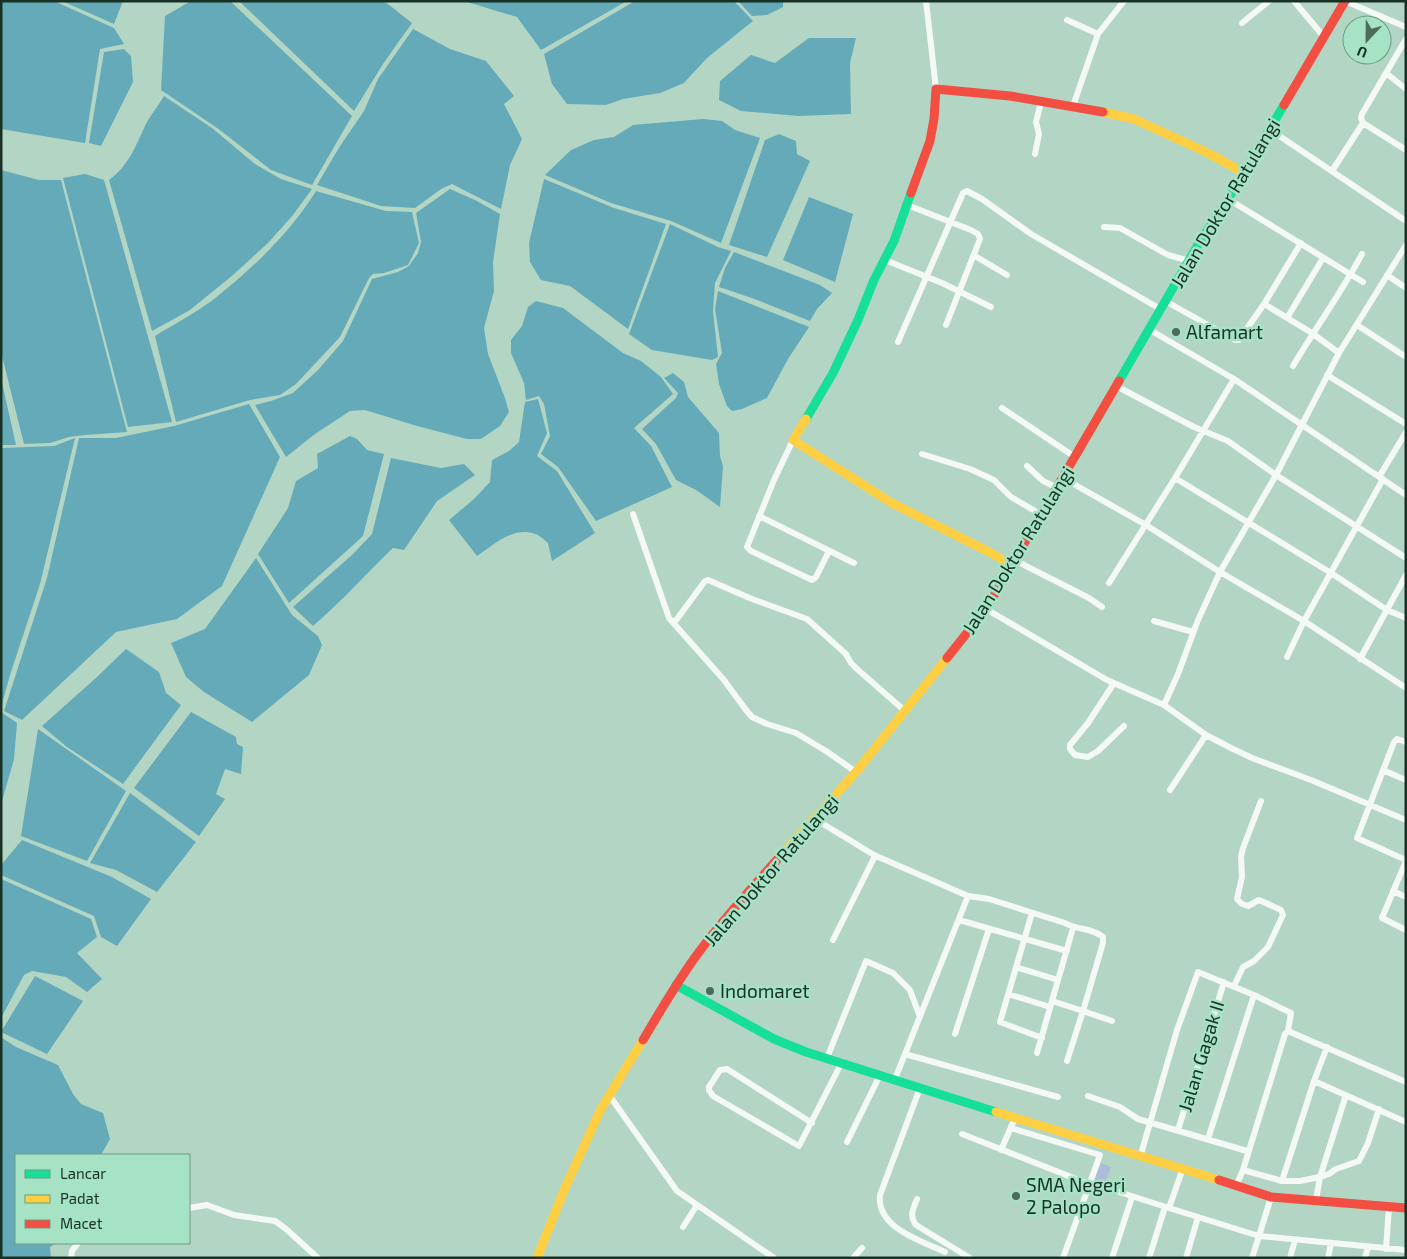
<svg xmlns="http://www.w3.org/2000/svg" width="1407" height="1259" font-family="'Exo 2',sans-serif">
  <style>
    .green { fill: #acbcda }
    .water { fill: #65aab9 }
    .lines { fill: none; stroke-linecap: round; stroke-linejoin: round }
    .street { stroke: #f4f9f6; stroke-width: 6 }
    .fast { stroke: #16e098; stroke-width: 9 }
    .slow { stroke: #ffcf43; stroke-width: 9 }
    .jam { stroke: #f24e42; stroke-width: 9 }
    .poi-dot { fill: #4e6a5d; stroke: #a5e3c4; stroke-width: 2 }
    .labels { text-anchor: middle; stroke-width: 5; stroke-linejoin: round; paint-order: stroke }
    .street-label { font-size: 19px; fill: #183125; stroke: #a5e3c4 }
    .poi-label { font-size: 19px; fill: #183125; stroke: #a5e3c4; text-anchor: start }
  </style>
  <rect width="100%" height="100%" fill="#b3d5c4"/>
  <path class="green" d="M1101,1163L1111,1167L1102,1189L1092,1185Z"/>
  <path class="water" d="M1,1H54L114,28L124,44L100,49L85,143L1,129Z
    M62,1H123L114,24Z
    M191,1H230L352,116L312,185L271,170L220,130L161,90L165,16Z
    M239,1H384L412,23L383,64L354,111Z
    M464,1H627L541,50L517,17Z
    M635,1H734L753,21L707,58L684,83L660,93L623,99L606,105L567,104L552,84L544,54Z
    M738,1H783V7L767,15L752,16Z
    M413,29L450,49L486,61L514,96L504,104L522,139L510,165L501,209L452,184L441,189L415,208L381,206L317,185L340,146L364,111L378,79Z
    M809,38H856L850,63L851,114L798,116L741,111L719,100L720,81L751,55L775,63Z
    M124,49L131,56L133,82L101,146L89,143L104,52Z
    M164,96L212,128L255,164L281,179L312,189L293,215L268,243L233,275L190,310L152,331L109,180C130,165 136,144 147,122C152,113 159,105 164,96Z
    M703,119L722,121L735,130L760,138L721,243L671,221L611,203L545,175L571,150L594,140L614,137L633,125Z
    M779,134L796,141L797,154L810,161L767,257L729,245L765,140Z
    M1,170L39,180H61L127,432L85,435L69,437L50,443L24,444L1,352Z
    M85,174L104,180L172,422L128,427L63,178Z
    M544,179L614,208L666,224L628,329L570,286L541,280L530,262L529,243Z
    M450,189L475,200L500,214L493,262L494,291L484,328L488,354L505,398L509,412L500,426L481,439H467L417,426L365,410L350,411L315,434L286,457L255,405L271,401L293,393L318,370L343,341L372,279L398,272L409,266L418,253L421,242L416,213Z
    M316,191L386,211L412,212L419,243L408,265L384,273L373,274L369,278L340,337L296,384L280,395L250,400L176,422L155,336C174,324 196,313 214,299C252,269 290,233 316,191Z
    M809,197L853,214L835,282L783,260Z
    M670,224L718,247L731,251L715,283L713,311L718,357L712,360L652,350L629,334Z
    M734,252L820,285L832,293L817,309L810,321L752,298L719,287L725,268Z
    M718,291L809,327L788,359L767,398L742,409L732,411L727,406L719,384L716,364L722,353L715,309Z
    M536,301L563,308L623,353L641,361L661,377L673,394L634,428L651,446L672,487L596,521L558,467L541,454L550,436L544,404L539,396L526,400L524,383L511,353V340L522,326L528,307Z
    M673,373L684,382L688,397L719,433L720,456L723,466L720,507L696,490L676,480L656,444L642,429L676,398L678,393L664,378Z
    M1,378L16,445H1Z
    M538,399L547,433L537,456L557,471L595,533L552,561L548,543C544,540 540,535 535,534C513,526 494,545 477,556L449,520L474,499L490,482L492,460L509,451L519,442L525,402Z
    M249,404L280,457L222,586L177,619L116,632L22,720L4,711L47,578L79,438H116L174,426Z
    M350,436L357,439L367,450L384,454L363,536L289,603L258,554L288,508L296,481L318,468L317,454Z
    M75,438L40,584L11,672L1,707V448L54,446Z
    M391,458L441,468L464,464L475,475L437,501L404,550L393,548C366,574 341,602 313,626L293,607L353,554L372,534Z
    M256,558L292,615L318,636L322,645L309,675L252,722L204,692L186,677L171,643L205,629Z
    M126,649L159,672L166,693L181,705L123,784L67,747L42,726L97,677Z
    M1,712L17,723L14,759L1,805Z
    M191,712L236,737L237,744L243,747L241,774L225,769L216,794L225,799L199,836L134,788Z
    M38,729L126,791L87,861L21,836Z
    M130,793L196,842L157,892L116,870L90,863Z
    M22,840L112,877L151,899L117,946L101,937L94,916L1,875V865Z
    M1,879L91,919L97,937L77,953L102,979L87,992L66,977L32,971L24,975L1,1018Z
    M35,976L83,1001L47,1054L1,1032Z
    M1,1037L16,1047L58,1065L73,1094L81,1104L103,1113L110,1139L101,1155H16V1243H56L50,1247L51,1258H1Z"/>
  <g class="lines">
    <path class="street" d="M926,1L936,89
      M1294,1L1324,37
      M1345,1L1406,27
      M1067,20L1098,34
      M1242,23L1269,1
      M1406,39L1386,73L1406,89
      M1386,73L1362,114L1361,118L1363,123L1406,150
      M1073,106L1098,34L1124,1
      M1269,129L1406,221
      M1035,154L1039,134L1036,122L1041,102
      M1332,171L1363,123
      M1228,199L1363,282
      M907,205L971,230L978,234L980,239L946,325
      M1104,227L1120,228L1168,255L1190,261
      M975,256L1007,275
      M885,260L942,283L991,307
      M1387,275L1406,288
      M1167,302L1235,340H1239L1264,304L1301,243
      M1264,304L1312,333L1339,353
      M1287,318L1323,258
      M1357,325L1406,357
      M1150,330L1234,379L1406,495
      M898,342L963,193L967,191L982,199L1031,234L1162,310
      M1293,366C1315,329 1341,293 1362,254
      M1327,375L1406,424
      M1116,386L1194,427L1228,441L1276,475L1406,558
      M1002,408L1075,457
      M793,440L774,480L747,547L751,551L812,580L816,577L829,551
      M922,454L970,469L994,480L1011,497L1042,515
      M1027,466L1043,481L1058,488
      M1379,477L1406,432
      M1063,478L1146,525L1220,572L1304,621L1406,688
      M1175,478L1331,573L1387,610L1406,618
      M633,514L669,618L724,680L746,710L752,717L767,724L796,733L826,751L856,772
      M759,516L854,563
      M1016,561L1089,598L1102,607
      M1109,583L1175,478L1234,379
      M986,609L1107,680L1164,705L1206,735L1231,748L1252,758L1311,780L1406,820
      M1154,621L1193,632
      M674,623L705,581L708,580L752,599L807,619L846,654L851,663L857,669L905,711
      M1287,657L1304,621L1383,479
      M1360,659L1406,575
      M1114,683L1088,723L1070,745V749L1075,755L1088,757L1098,751L1124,726
      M1164,705L1178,674L1198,620L1220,572L1276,475L1339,353L1406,245
      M1406,742L1397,739L1394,742L1357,838L1406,860
      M1383,770L1406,780
      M1170,790L1206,735
      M815,819L874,855L968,896L895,1079
      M1406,861L1382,918L1406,930
      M1393,891L1406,897
      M968,896L989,899L1065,923C1077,930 1093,928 1103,937V943L1083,1011L1112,1021
      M1032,913L1000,1022L1042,1038
      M959,920L1067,951
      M833,940L875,856
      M1016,967L1058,980
      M1234,986L1243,967L1254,961L1268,947L1283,915L1281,910L1259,900L1248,906L1242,904L1237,899L1242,877L1241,856L1243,848L1261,801
      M1008,994L1050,1007
      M1254,995L1291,1013L1288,1031
      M1052,1001L1083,1011L1067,1061
      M955,1034L989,929
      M1327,1047L1314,1081L1406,1122
      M1037,1053L1073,928
      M905,1054L1058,1097
      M827,1058L866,961L893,973L910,990L920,1017
      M920,1088L880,1195C876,1228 922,1241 945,1252
      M609,1095L677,1191L774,1258
      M1088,1096L1120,1107L1138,1119L1247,1151
      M812,1123L727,1069L720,1070L709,1087V1090L713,1096L799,1146L842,1062
      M1011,1128L1100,1155L1063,1258
      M1178,1130L1224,982
      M962,1134L1089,1184
      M847,1142L880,1075
      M1001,1150L1015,1118
      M1141,1154L1177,1030L1198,972L1254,995L1208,1139
      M1183,1168L1169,1208L1259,1236L1252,1258
      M1243,1170L1282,1181L1314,1081
      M1282,1181H1300L1320,1177L1329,1174L1336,1169L1359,1161L1368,1143L1379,1109
      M1237,1184L1243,1170L1285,1034L1288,1031L1406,1082
      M1116,1191L1169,1208
      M1271,1197L1259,1236L1406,1250
      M917,1199C913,1209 909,1216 916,1225L970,1258
      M1316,1200L1320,1177L1346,1095
      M189,1208L207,1205L234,1215L275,1221L286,1229L318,1258
      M683,1227L697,1205
      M1386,1249L1389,1207
      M71,1258L72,1251L78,1243
      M853,1258L862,1248
      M1112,1258L1132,1197
      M1149,1258L1165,1207
      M1186,1258L1198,1217
      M1290,1258L1295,1240
      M1328,1258L1331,1243
      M1365,1258L1368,1247"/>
    <path class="fast" d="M1119,381L1199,243L1228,199L1284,105
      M806,419L833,373L858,320L874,280L894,241L911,193
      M676,985L774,1039L806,1052L996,1112"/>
    <path class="slow" d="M1103,112L1134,119L1208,153L1244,173
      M806,419L793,440L890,502L991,553L1013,566
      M784,852L856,772L947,658
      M996,1112L1219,1180
      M537,1258L565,1188L601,1109L643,1040"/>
    <path class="jam" d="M1284,105L1345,1
      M911,193L930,141L934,119L936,89L1010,96L1103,112
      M947,658L986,609L1119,381
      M643,1040C661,1010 678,980 699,952C725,917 755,884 784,852
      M1219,1180L1271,1197L1406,1208"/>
  </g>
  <g class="poi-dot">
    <circle cx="1176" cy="332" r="5"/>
    <circle cx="710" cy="991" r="5"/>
    <circle cx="1016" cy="1196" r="5"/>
  </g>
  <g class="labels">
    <g class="street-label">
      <text transform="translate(1225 203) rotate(-59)" y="7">Jalan Doktor Ratulangi</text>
      <text transform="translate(1018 550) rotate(-58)" y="7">Jalan Doktor Ratulangi</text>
      <text transform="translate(771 870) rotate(-49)" y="7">Jalan Doktor Ratulangi</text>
      <text transform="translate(1201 1056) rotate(-73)" y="7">Jalan Gagak II</text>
    </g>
    <g class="poi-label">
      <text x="1186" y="339">Alfamart</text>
      <text x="720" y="998">Indomaret</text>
      <text x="1026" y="1192">SMA Negeri<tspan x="1026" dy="22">2 Palopo</tspan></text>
    </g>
  </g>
  <rect width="1407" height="1259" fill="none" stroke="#183125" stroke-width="5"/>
  <rect x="15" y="1154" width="175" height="90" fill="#a5e3c4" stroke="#6d9c84"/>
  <rect x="25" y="1170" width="25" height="8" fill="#16e098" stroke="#6d9c84"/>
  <text x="60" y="1179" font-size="15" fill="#183125">Lancar</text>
  <rect x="25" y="1195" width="25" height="8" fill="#ffcf43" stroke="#6d9c84"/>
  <text x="60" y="1204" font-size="15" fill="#183125">Padat</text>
  <rect x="25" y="1220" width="25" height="8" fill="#f24e42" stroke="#6d9c84"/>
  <text x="60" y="1229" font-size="15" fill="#183125">Macet</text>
  <g transform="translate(1367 40) rotate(202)"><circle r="24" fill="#a5e3c4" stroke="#6d9c84"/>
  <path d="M0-4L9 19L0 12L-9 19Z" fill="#4e6a5d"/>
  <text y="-8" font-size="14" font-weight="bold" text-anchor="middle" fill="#183125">U</text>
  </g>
</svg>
